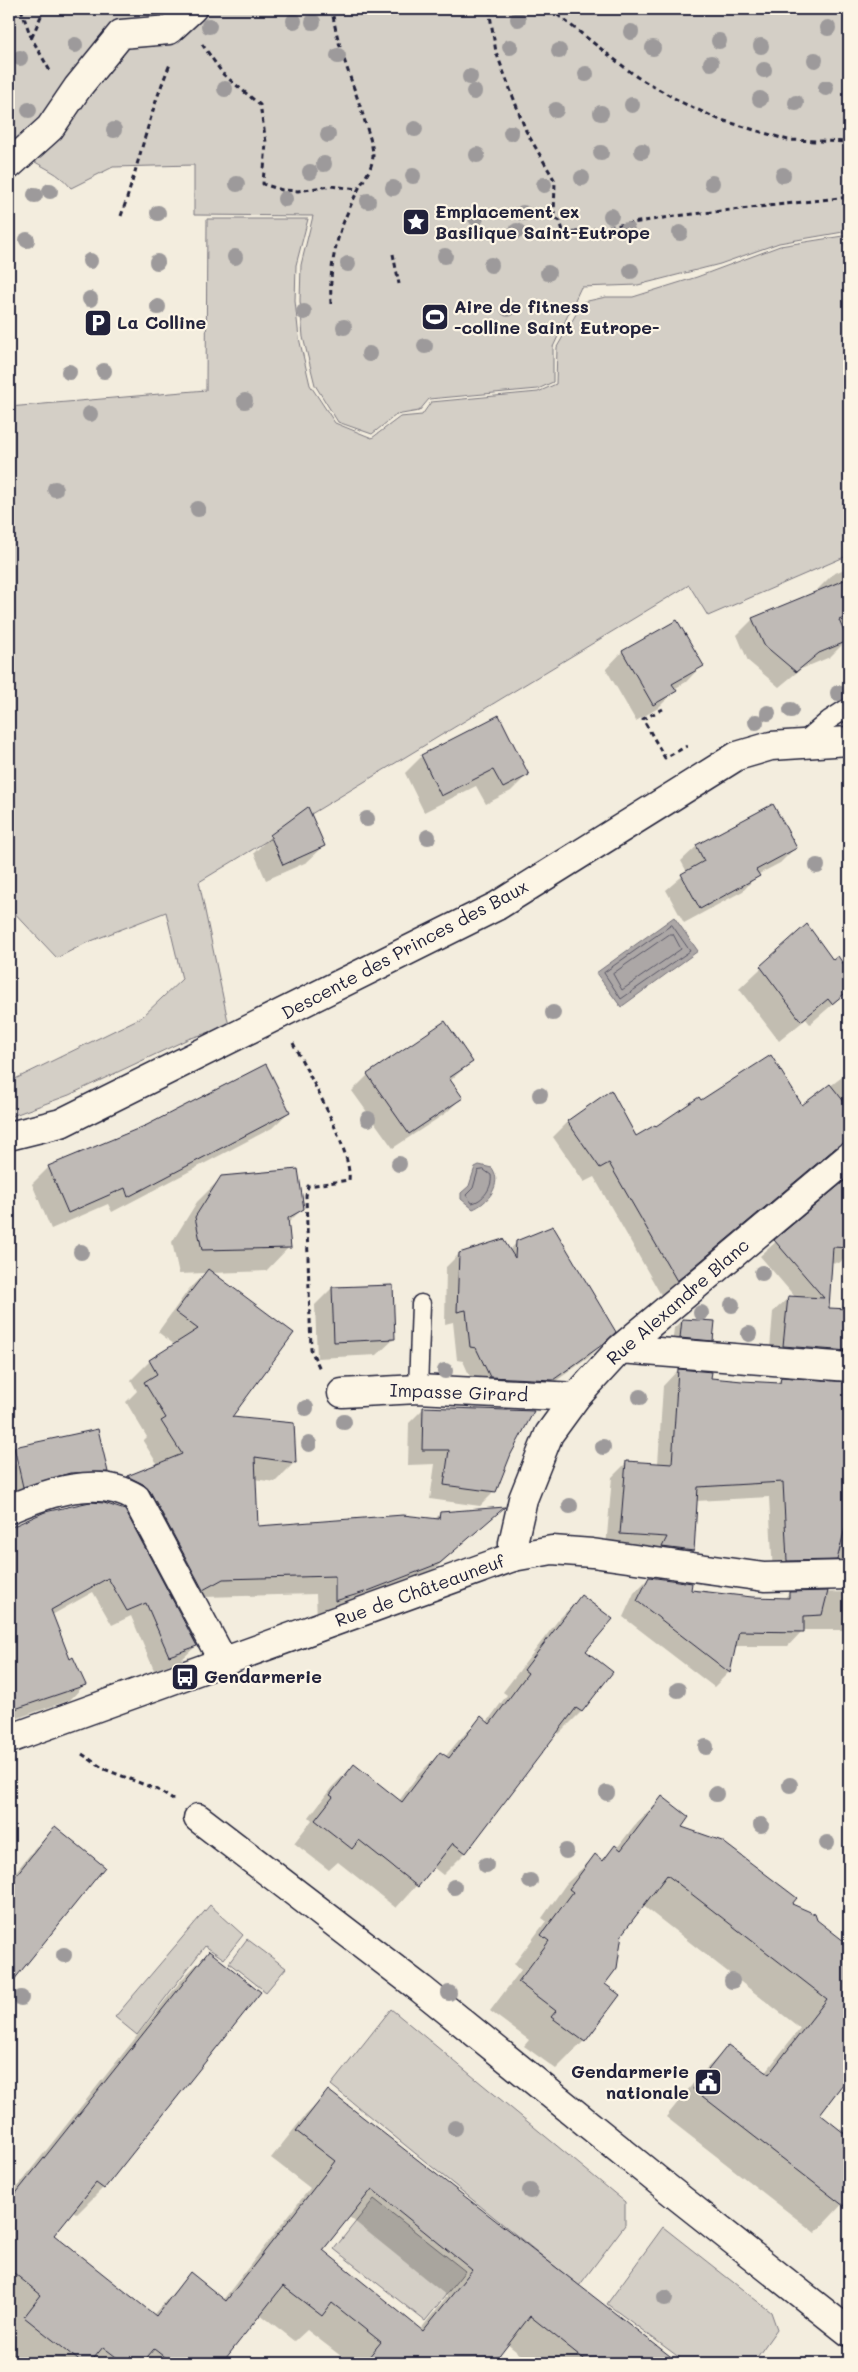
<svg xmlns="http://www.w3.org/2000/svg" width="858" height="2372" font-family="Mali,sans-serif">
  <style>
    .green { fill: #d4cfc6; stroke: #7b7880 }
    .water { fill: #aca7a6; stroke: #75727b }
    .shadow { fill: #0003; fill-rule: evenodd }
    .lines { fill: none; stroke-linecap: round; stroke-linejoin: round }
    .shore { stroke: #595766; stroke-width: 1 }
    .building { fill: #bfbab6; stroke: #22223b; fill-rule: evenodd }
    .lane-casing { stroke: #22223b; stroke-width: 21 }
    .street-casing { stroke: #22223b; stroke-width: 31 }
    .secondary-casing { stroke: #22223b; stroke-width: 31 }
    .path { stroke: #22223b; stroke-width: 3; stroke-dasharray: 5 4; stroke-linecap: butt }
    .lane { stroke: #fcf5e5; stroke-width: 18 }
    .street { stroke: #fcf5e5; stroke-width: 28 }
    .secondary { stroke: #fcf5e5; stroke-width: 28 }
    .tree { fill: #9d9a9b }
    .labels { text-anchor: middle; stroke-width: 4.5; stroke-linejoin: round; paint-order: stroke }
    .poi-label { font-size: 18px; font-weight: bold; fill: #22223b; stroke: #fcf5e5; text-anchor: start }
    .street-label { font-size: 18px; fill: #22223b; stroke: #fcf5e5 }
  </style>
  <rect width="100%" height="100%" fill="#f3edde"/>
  <filter id="ink" filterUnits="userSpaceOnUse"><feTurbulence type="fractalNoise" baseFrequency=".02" numOctaves="2"/><feDisplacementMap in="SourceGraphic" scale="10" xChannelSelector="R" yChannelSelector="G"/><feConvolveMatrix kernelMatrix="1 2 1 2 8 2 1 2 1" color-interpolation-filters="sRGB"/></filter>
  <g filter="url(#ink)">
    <path class="green" d="M9,9H849V231L779,243L720,264L638,285L581,287L553,347V382L538,389L429,399L419,411L396,415L372,434L338,422L315,385L303,337L300,301L301,265L313,216L194,215V165L113,167L71,188C55,166 23,163 9,140Z
      M207,219H308L296,265L295,301L299,338L310,385L335,423L372,438L400,417L422,415L431,402L538,392L556,384L557,347L583,302L606,297H633L697,277L780,246L849,235V555L708,616L689,585L199,882L229,1026L188,1039L69,1095L9,1117V1082L142,1017L182,979L166,912L86,943L57,958L9,907V407L206,390Z
      M210,1905L243,1935L224,1959L205,1946L137,2035L115,2017Z
      M247,1939L286,1968L266,1992L229,1963Z
      M391,2009L625,2202V2225L579,2286L331,2085Z
      M374,2199L465,2271L425,2321L334,2249Z
      M663,2227L771,2312L777,2329L753,2363H683L684,2361L607,2304Z"/>
    <path class="water" d="M674,917L698,951L621,1007L596,973Z
      M479,1165L492,1168C503,1184 488,1203 473,1209L461,1199V1193L469,1186L475,1167Z"/>
    <path class="shadow" d="M849,567V625L841,628L846,641L830,657L801,669L779,687L748,661L737,635L753,619L818,592L817,590L833,574Z
      M677,621L702,665L686,682L674,689L675,691L658,708L636,721L606,669L622,652Z
      M422,756L528,774L511,791L486,804L476,786L424,812L405,773Z
      M772,805L795,848L780,863L757,875L743,891L684,923L666,890L687,872L681,861L697,846Z
      M271,836L324,846L307,862L266,880L254,853Z
      M806,926L833,962L838,957L849,974V990L810,1024L806,1019L779,1041L739,989Z
      M445,1023L471,1062L450,1081L461,1098L446,1113L393,1148L352,1091L368,1075Z
      M849,1072V1169L831,1156L822,1160L661,1295L594,1177L584,1182L553,1137L568,1122L636,1138L700,1101L802,1107Z
      M289,1112L272,1128L112,1212L108,1204L51,1229L32,1184L49,1167Z
      M222,1177L303,1208L287,1224L289,1247L266,1271L211,1273L230,1418L294,1463L275,1482L254,1479L256,1527L434,1520L441,1513L502,1508L420,1582L317,1619L316,1594L203,1597L131,1510L110,1496L128,1478L158,1465L143,1441L147,1437L126,1402L137,1391L131,1380L150,1361L175,1345L158,1332L189,1289L205,1273L179,1274L172,1242L197,1202Z
      M849,1177V1255L839,1263L830,1262L827,1309L849,1310V1381L848,1375L769,1361L773,1312L789,1297L796,1298L760,1256Z
      M517,1242L614,1332L588,1358L539,1393L476,1390L463,1361L457,1360L453,1322L445,1324L446,1267L459,1254L509,1251Z
      M332,1288L394,1339L377,1355L317,1358L315,1305Z
      M682,1320L712,1340L704,1348L672,1346L674,1328Z
      M678,1370L710,1379L776,1384L781,1379L849,1384V1588L773,1575L769,1497L696,1501L693,1551L678,1566L606,1548L612,1477L627,1462L658,1464L663,1386Z
      M424,1408L495,1491L480,1506L430,1499L435,1464L408,1465L409,1423Z
      M18,1462L107,1472L90,1488L9,1502V1471Z
      M45,1513L196,1646L181,1660L154,1670L131,1616L112,1625L93,1592L52,1615L69,1660L84,1685L70,1700L9,1721V1529Z
      M649,1578L690,1591L722,1598L784,1599L789,1593L849,1592V1630H803L788,1646H734L729,1672L714,1687L623,1617L634,1593Z
      M581,1597L584,1652L611,1672L581,1712L559,1734L557,1732L465,1853L443,1875L433,1867L396,1908L338,1862L329,1870L294,1843L312,1820L309,1817L332,1787L354,1765L399,1801L418,1775L440,1753L445,1757L459,1740L481,1718L487,1722L507,1695L503,1692L559,1619Z
      M662,1797L680,1827L849,1946V2073L818,2114L849,2138V2197L815,2233L666,2117L700,2075L728,2047L765,2073L800,2028L642,1905L621,1933L603,1984L618,1995L584,2041L556,2069L524,2046L529,2040L490,2011L521,1970L514,1964L546,1921L542,1918L566,1884L595,1856L601,1861L615,1847L617,1848L634,1826Z
      M55,1828L104,1868L9,1984V1880L32,1852Z
      M209,1952L259,1992L103,2188L77,2214L72,2210L52,2235L153,2315L190,2274L223,2300L310,2188L271,2158L303,2118L329,2092L675,2362L674,2363H531L507,2344L492,2363H350L307,2330L295,2341L260,2314L221,2363H23L9,2352V2331L16,2322L9,2316V2166L14,2191L183,1978ZM348,2216L447,2296L420,2330L321,2250Z"/>
    <g class="lines">
      <path class="shore" d="M672,925L690,951L621,999L604,973Z
        M670,934H673L681,949L622,990L613,974Z
        M484,1170L491,1175C493,1187 483,1201 472,1203L466,1195L473,1188L478,1171Z"/>
    </g>
    <path class="building" d="M849,578V616L839,620L848,641L819,653L796,672L764,645L752,618Z
      M677,620L704,666L672,684L677,691L653,705L622,651Z
      M499,715L529,775L503,788L493,770L441,796L421,755Z
      M773,804L797,848L756,870L760,876L700,909L681,874L704,861L696,845Z
      M308,807L325,846L283,865L270,835Z
      M807,924L833,960L838,956L849,972V990L832,1004L828,999L801,1021L760,966Z
      M445,1021L473,1062L449,1078L463,1098L409,1134L367,1074Z
      M771,1055L802,1105L830,1084L849,1108V1142L839,1145L677,1281L609,1163L600,1168L567,1121L611,1090L636,1136L655,1125L656,1126L699,1097L701,1100Z
      M266,1064L290,1112L128,1197L125,1188L68,1213L48,1166L147,1125Z
      M298,1169L304,1209L288,1218L291,1248L202,1250L195,1217L221,1176Z
      M849,1177V1248L833,1247L829,1308L849,1309V1351L783,1346L788,1296L824,1298L774,1240Z
      M553,1226L616,1332L602,1345L553,1380L490,1377L476,1348L470,1347L466,1310L457,1312L459,1253L503,1239L515,1258L516,1241Z
      M208,1269L294,1333L232,1417L294,1423L296,1463L255,1457L258,1526L403,1515L439,1519L440,1512L505,1507L440,1563L368,1591L335,1601V1576L223,1579L203,1590L150,1491L143,1484L127,1476L182,1454L161,1421L166,1418L144,1382L157,1374L149,1360L198,1329L175,1312Z
      M393,1285L395,1339L334,1342L332,1287Z
      M682,1319L715,1321L713,1341L680,1338Z
      M678,1369L712,1372L711,1378L742,1381L780,1383L781,1377L849,1382V1502L847,1520L837,1560L787,1561L783,1482L698,1487L694,1551L662,1547L667,1537L620,1534L626,1461L672,1464Z
      M423,1407L534,1411L511,1454L496,1492L444,1485L449,1450H422Z
      M98,1429L108,1472L70,1473L23,1487L14,1447Z
      M90,1502L104,1503L125,1510L197,1646L169,1656L146,1603L127,1611L108,1578L51,1610L70,1659L73,1657L86,1685L9,1711V1528L45,1512Z
      M649,1577L692,1583L691,1590L752,1597L789,1598V1592L828,1591L822,1615L804,1616V1632L739,1631L730,1673L637,1601Z
      M581,1595L613,1619L586,1651L613,1672L582,1712L576,1708L466,1853L453,1843L418,1887L359,1840L352,1849L315,1820L333,1797L330,1795L354,1764L402,1802L440,1752L449,1758L481,1716L490,1724L528,1673L524,1670Z
      M662,1796L689,1817L682,1827L722,1841L797,1898L792,1904L815,1914L817,1920L849,1945V2076L820,2114L849,2137V2210L693,2089L728,2045L769,2074L827,1999L667,1875L622,1934L617,1968L605,1984L620,1995L585,2042L551,2017L556,2011L518,1982L549,1941L541,1935L573,1892L569,1889L595,1854L603,1861L615,1845L621,1850Z
      M55,1826L105,1867L9,1986V1884Z
      M209,1951L261,1992L104,2189L96,2183L54,2235L156,2316L190,2272L226,2301L335,2161L296,2131L328,2090L679,2363H589L530,2316L494,2363H364L381,2342L332,2303L322,2316L283,2286L222,2363H172L154,2349L142,2363H124L103,2347L90,2363H82L24,2317L41,2295L9,2269V2202ZM372,2189L472,2270L423,2331L323,2250Z"/>
    <g class="lines">
      <g class="lane-casing">
        <path id="lane" d="M802,743L829,720L849,707
          M418,1389L421,1304"/>
      </g>
      <g class="street-casing">
        <path id="street" d="M9,165L50,128L78,87L121,34L169,30L192,9
          M9,1136L61,1123L497,906L737,756L771,746L849,741
          M620,1349L849,1367
          M342,1393L418,1389L576,1397
          M9,1509C47,1493 99,1474 136,1498L224,1663
          M513,1557V1543L523,1499L549,1434L576,1397L620,1349L849,1157
          M198,1818L421,1989L677,2196L849,2332"/>
      </g>
      <g class="secondary-casing">
        <path id="secondary" d="M9,1739L513,1557L552,1550L592,1553L764,1577L849,1575"/>
      </g>
      <path class="path" d="M21,9L31,37L50,71
        M489,9L496,52L526,131L555,181L554,217L560,221L564,234L676,216L849,197
        M550,9L637,77L683,103L718,119L788,140L849,142
        M32,37L44,9
        M202,44L223,74L260,105L266,142L263,184L282,190L298,191L330,186L358,189
        M121,216C139,165 149,112 171,62
        M393,254L399,284
        M331,304C329,259 338,230 358,190C364,178 372,170 373,156C373,145 368,132 365,122C354,84 337,48 332,9
        M663,709L643,719L665,758L687,746
        M293,1043C307,1072 353,1151 349,1180L308,1186L306,1196L311,1350L320,1369
        M82,1754L104,1769L158,1790L173,1800"/>
      <use href="#lane" class="lane"/>
      <use href="#street" class="street"/>
      <use href="#secondary" class="secondary"/>
    </g>
    <g class="tree">
      <circle cx="518" cy="19" r="8"/>
      <circle cx="294" cy="21" r="8"/>
      <circle cx="313" cy="22" r="8"/>
      <circle cx="209" cy="26" r="8"/>
      <circle cx="828" cy="28" r="8"/>
      <circle cx="631" cy="32" r="8"/>
      <circle cx="719" cy="41" r="8"/>
      <circle cx="75" cy="45" r="8"/>
      <circle cx="761" cy="46" r="8"/>
      <circle cx="510" cy="47" r="8"/>
      <circle cx="653" cy="48" r="8"/>
      <circle cx="559" cy="51" r="8"/>
      <circle cx="338" cy="56" r="8"/>
      <circle cx="20" cy="58" r="8"/>
      <circle cx="815" cy="60" r="8"/>
      <circle cx="711" cy="63" r="8"/>
      <circle cx="764" cy="70" r="8"/>
      <circle cx="586" cy="74" r="8"/>
      <circle cx="470" cy="77" r="8"/>
      <circle cx="826" cy="88" r="8"/>
      <circle cx="225" cy="89" r="8"/>
      <circle cx="474" cy="92" r="8"/>
      <circle cx="760" cy="99" r="8"/>
      <circle cx="796" cy="103" r="8"/>
      <circle cx="632" cy="105" r="8"/>
      <circle cx="29" cy="110" r="8"/>
      <circle cx="556" cy="110" r="8"/>
      <circle cx="601" cy="113" r="8"/>
      <circle cx="415" cy="129" r="8"/>
      <circle cx="114" cy="130" r="8"/>
      <circle cx="511" cy="133" r="8"/>
      <circle cx="328" cy="135" r="8"/>
      <circle cx="642" cy="151" r="8"/>
      <circle cx="601" cy="153" r="8"/>
      <circle cx="477" cy="155" r="8"/>
      <circle cx="324" cy="164" r="8"/>
      <circle cx="310" cy="172" r="8"/>
      <circle cx="783" cy="175" r="8"/>
      <circle cx="413" cy="176" r="8"/>
      <circle cx="582" cy="178" r="8"/>
      <circle cx="712" cy="183" r="8"/>
      <circle cx="237" cy="184" r="8"/>
      <circle cx="544" cy="185" r="8"/>
      <circle cx="393" cy="188" r="8"/>
      <circle cx="50" cy="191" r="8"/>
      <circle cx="35" cy="195" r="8"/>
      <circle cx="285" cy="199" r="8"/>
      <circle cx="368" cy="201" r="8"/>
      <circle cx="158" cy="213" r="8"/>
      <circle cx="523" cy="213" r="8"/>
      <circle cx="611" cy="216" r="8"/>
      <circle cx="476" cy="218" r="8"/>
      <circle cx="627" cy="230" r="8"/>
      <circle cx="517" cy="231" r="8"/>
      <circle cx="680" cy="233" r="8"/>
      <circle cx="27" cy="240" r="8"/>
      <circle cx="445" cy="256" r="8"/>
      <circle cx="235" cy="257" r="8"/>
      <circle cx="90" cy="261" r="8"/>
      <circle cx="157" cy="262" r="8"/>
      <circle cx="348" cy="264" r="8"/>
      <circle cx="491" cy="265" r="8"/>
      <circle cx="631" cy="271" r="8"/>
      <circle cx="548" cy="273" r="8"/>
      <circle cx="90" cy="299" r="8"/>
      <circle cx="158" cy="307" r="8"/>
      <circle cx="508" cy="309" r="8"/>
      <circle cx="304" cy="312" r="8"/>
      <circle cx="344" cy="327" r="8"/>
      <circle cx="425" cy="346" r="8"/>
      <circle cx="369" cy="354" r="8"/>
      <circle cx="104" cy="371" r="8"/>
      <circle cx="69" cy="372" r="8"/>
      <circle cx="245" cy="401" r="8"/>
      <circle cx="90" cy="414" r="8"/>
      <circle cx="55" cy="489" r="8"/>
      <circle cx="198" cy="509" r="8"/>
      <circle cx="838" cy="693" r="8"/>
      <circle cx="791" cy="710" r="8"/>
      <circle cx="768" cy="713" r="8"/>
      <circle cx="756" cy="722" r="8"/>
      <circle cx="367" cy="819" r="8"/>
      <circle cx="428" cy="837" r="8"/>
      <circle cx="817" cy="866" r="8"/>
      <circle cx="553" cy="1013" r="8"/>
      <circle cx="540" cy="1095" r="8"/>
      <circle cx="368" cy="1119" r="8"/>
      <circle cx="399" cy="1164" r="8"/>
      <circle cx="81" cy="1252" r="8"/>
      <circle cx="762" cy="1273" r="8"/>
      <circle cx="732" cy="1305" r="8"/>
      <circle cx="701" cy="1313" r="8"/>
      <circle cx="749" cy="1334" r="8"/>
      <circle cx="445" cy="1371" r="8"/>
      <circle cx="640" cy="1397" r="8"/>
      <circle cx="306" cy="1408" r="8"/>
      <circle cx="344" cy="1422" r="8"/>
      <circle cx="309" cy="1444" r="8"/>
      <circle cx="603" cy="1447" r="8"/>
      <circle cx="570" cy="1506" r="8"/>
      <circle cx="678" cy="1690" r="8"/>
      <circle cx="706" cy="1747" r="8"/>
      <circle cx="790" cy="1785" r="8"/>
      <circle cx="607" cy="1793" r="8"/>
      <circle cx="716" cy="1794" r="8"/>
      <circle cx="761" cy="1825" r="8"/>
      <circle cx="827" cy="1843" r="8"/>
      <circle cx="566" cy="1851" r="8"/>
      <circle cx="486" cy="1865" r="8"/>
      <circle cx="530" cy="1881" r="8"/>
      <circle cx="454" cy="1887" r="8"/>
      <circle cx="64" cy="1955" r="8"/>
      <circle cx="732" cy="1981" r="8"/>
      <circle cx="449" cy="1993" r="8"/>
      <circle cx="21" cy="1998" r="8"/>
      <circle cx="455" cy="2128" r="8"/>
      <circle cx="530" cy="2191" r="8"/>
      <circle cx="665" cy="2298" r="8"/>
    </g>
  </g>
  <defs>
    <g id="sight-square" transform="scale(1.4375)"><rect x="-9" y="-9" width="18" height="18" rx="4" fill="#22223b" stroke="#fcf5e5"/><path d="M0-6L1.8-2.2L6-1.7L2.9 1.2L3.7 5.4L0 3.3L-3.7 5.4L-2.9 1.2L-6-1.7L-1.8-2.2Z" fill="#fff"/></g>
    <g id="stadium-square" transform="scale(1.4375)"><rect x="-9" y="-9" width="18" height="18" rx="4" fill="#22223b" stroke="#fcf5e5"/><path d="M0-5a6.5 5 0 1 0 0 10a6.5 5 0 1 0 0-10ZM-3.5-1.8h7v3.6h-7Z" fill="#fff"/></g>
    <g id="parking-square" transform="scale(1.4375)"><rect x="-9" y="-9" width="18" height="18" rx="4" fill="#22223b" stroke="#fcf5e5"/><path d="M-3.5-5.5H1a3.5 3.5 0 0 1 0 7H-1V5.5H-3.5ZM-1-3.4V-.6H.8a1.4 1.4 0 0 0 0-2.8Z" fill="#fff"/></g>
    <g id="bus-square" transform="scale(1.4375)"><rect x="-9" y="-9" width="18" height="18" rx="4" fill="#22223b" stroke="#fcf5e5"/><path d="M-5-6H5V4H4V6H2V4H-2V6H-4V4H-5ZM-3.5-4V0h7V-4ZM-3.5 1.2v1.5H-2V1.2ZM2 1.2v1.5H3.5V1.2Z" fill="#fff"/></g>
    <g id="civic-square" transform="scale(1.4375)"><rect x="-9" y="-9" width="18" height="18" rx="4" fill="#22223b" stroke="#fcf5e5"/><path d="M-.6-6.5H3V-4.5H.6V-3L4-1V1h2V6H-6V1h2V-1L-.6-3ZM-1.2 2.5V6h2.4V2.5Z" fill="#fff"/></g>
  </defs>
  <g fill-rule="evenodd">
    <use href="#sight-square" x="416" y="222"/>
    <use href="#stadium-square" x="435" y="317"/>
    <use href="#parking-square" x="98" y="323"/>
    <use href="#bus-square" x="185" y="1677"/>
    <use href="#civic-square" x="708" y="2082"/>
  </g>
  <g class="labels">
    <g class="poi-label">
      <text x="435" y="218">Emplacement ex<tspan x="435" dy="21">Basilique Saint-Eutrope</tspan></text>
      <text x="454" y="313">Aire de fitness<tspan x="454" dy="21">-colline Saint Eutrope-</tspan></text>
      <text x="117" y="329">La Colline</text>
      <text x="204" y="1683">Gendarmerie</text>
      <text x="689" y="2078" text-anchor="end">Gendarmerie<tspan x="689" dy="21">nationale</tspan></text>
    </g>
    <g class="street-label">
      <text transform="translate(405 950) rotate(-28)" y="6">Descente des Princes des Baux</text>
      <text transform="translate(678 1302) rotate(-41)" y="6">Rue Alexandre Blanc</text>
      <text transform="translate(459 1393) rotate(2)" y="6">Impasse Girard</text>
      <text transform="translate(420 1591) rotate(-20)" y="6">Rue de Châteauneuf</text>
    </g>
  </g>
  <rect width="858" height="2372" fill="none" stroke="#fcf5e5" stroke-width="30"/>
  <rect x="15" y="15" width="828" height="2342" fill="none" stroke="#22223b" stroke-width="2" filter="url(#ink)"/>
</svg>
